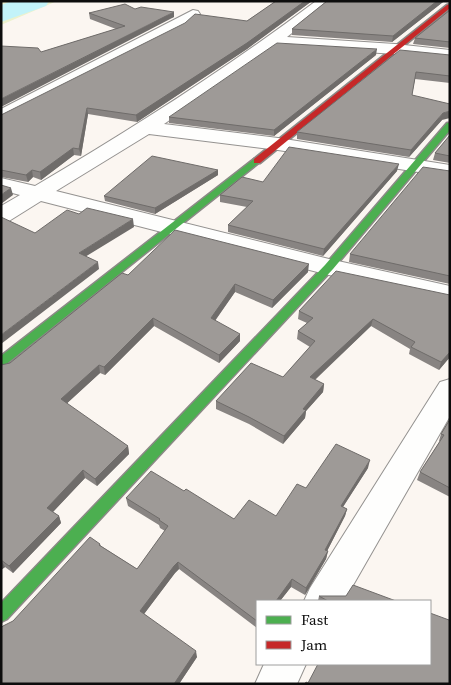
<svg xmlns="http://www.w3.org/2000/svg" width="451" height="685" font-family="'Source Serif 4',serif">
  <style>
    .green { fill: #ecf2ce }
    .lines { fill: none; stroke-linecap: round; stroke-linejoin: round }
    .river { fill: #c3f3f9; fill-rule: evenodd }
    .street-casing { stroke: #949290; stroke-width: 2 }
    .fast-casing { stroke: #8b8986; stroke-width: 3 }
    .jam-casing { stroke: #8b8986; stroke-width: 3 }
    .street { fill: #fefefd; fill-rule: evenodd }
    .fast { fill: #4caf50; fill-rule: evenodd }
    .jam { fill: #c62828; fill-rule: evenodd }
    .wall { fill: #888482 }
    .shaded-wall { fill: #6f6c6a }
    .building { fill: #9e9a97; stroke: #6f6c6a }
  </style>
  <rect width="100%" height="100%" fill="#fbf6f1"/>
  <path class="green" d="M1,1H57L1,25Z"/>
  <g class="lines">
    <path class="river" d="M12,1H49L46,6L1,22V5Z"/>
    <g class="street-casing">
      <path id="street" d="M316,1H332L287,37L395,44L450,50V60L395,54L276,46L164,124L278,138L450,165V177L278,150L149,134L56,191L329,259L450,286V302L329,275L41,201L9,221L1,223V206L20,195L1,190V178L35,186C132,129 226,69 316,1Z
        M193,10L198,11L200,14L184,27L1,121V109Z
        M450,379V416L344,601H304L310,588L440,382Z
        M264,664H306L297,684H255Z"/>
    </g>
    <g class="fast-casing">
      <path id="fast" d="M447,123H450V130L333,269L7,619L1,622V603L325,265Z
        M254,159H257L261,161L5,365L1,366V356Z"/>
    </g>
    <g class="jam-casing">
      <path id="jam" d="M450,4V8L260,163H254V159L447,5Z"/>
    </g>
    <use href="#street" class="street"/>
    <use href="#fast" class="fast"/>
    <use href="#jam" class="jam"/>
  </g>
  <path class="wall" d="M276,1H312L247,49L137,122L88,114L81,156L74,155L41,180L33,177L28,182L1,177V115L247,21Z
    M327,1H444L443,2L392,42L292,35V29Z
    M135,9L174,17L41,52L116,29L90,19L89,13Z
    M450,10V48L413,44L415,38Z
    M376,55L274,136L169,123V117Z
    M450,55V83L415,79L412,95L442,120L409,157L297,139V132Z
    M450,135V163L433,160L435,153Z
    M218,170V175L155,214L105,201L104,196Z
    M397,171L323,256L228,232V225L247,207L220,202V195L263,182Z
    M450,171V284L349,262L350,254Z
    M308,272L272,308L235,292L215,321L240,341L219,363L154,326L105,375L100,373L66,404L128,446L129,454L97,486L85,478L53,512L59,516L61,523L13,573L5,567L1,570V365L10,363L128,275Z
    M450,295V357L439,370L409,354L410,349L371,326L315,380L324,384L323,392L306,411L305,418L283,444L249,424L216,409V401L283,377L310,347L297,339L298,331L307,323L298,319L299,311Z
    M450,419V497L417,480L420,472L440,441H439L441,434Z
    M368,468L343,507L347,509L345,516L327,551H328L326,559L305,595L291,587L280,601H257V628L179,569L175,573L144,614L197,657L179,684H1L13,621L100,544L101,546L137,569L165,531L160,528L159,525L128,506L126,498L184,491L234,519L276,516L306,488Z
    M319,596L396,601H318Z"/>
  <path class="shaded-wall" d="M305,1H312L247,49L137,122L136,115Z
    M437,1H444L443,2L392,42L393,36Z
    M174,12V17L1,107V99Z
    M377,49L376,55L274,136V130Z
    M87,108L88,114L81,156L79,149Z
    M450,111V118L442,120L409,157L411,150L443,113Z
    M73,148L74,155L41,180L40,172Z
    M399,164L397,171L323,256L324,249Z
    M32,170L33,177L28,182L26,175Z
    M218,170V175L155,214V208Z
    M11,188L13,195L1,204V195Z
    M133,219L134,227L80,260L79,253Z
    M98,262L99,269L1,344V335Z
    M309,264L308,272L272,308L273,300Z
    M235,284V292L211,326V318Z
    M153,318L154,326L105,375L104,367Z
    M373,319L371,326L309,385L310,377Z
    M240,334V341L219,363V355Z
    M450,352V357L439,370L441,362Z
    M99,365L100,373L63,407L61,399Z
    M324,384L323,392L306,411L305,418L283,444L284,436L303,409Z
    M128,446L129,454L97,486L95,479Z
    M370,460L368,468L339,513L341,506Z
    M83,470L85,478L50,515L47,508Z
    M347,509L345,516L324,557L325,550Z
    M59,516L61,523L13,573L9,566Z
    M328,551L326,559L305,595L306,588Z
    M1,560L5,567L1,570Z
    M178,562L179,569L175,573L141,618L140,611L174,566Z
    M292,579L291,587L280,601H276Z
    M196,651L197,657L179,684H174Z"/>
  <path class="building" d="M276,1H305L247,43L136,115L87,108L79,149L73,148L40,172L32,170L26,175L1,170V115L185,23L195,14L247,21Z
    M327,1H437L393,36L292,29Z
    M125,4L135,9L141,7L174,12L1,99V46L38,48L41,52L125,26L89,13Z
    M450,10V42L415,38Z
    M277,43L377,49L274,130L169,117Z
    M400,50L450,55V76L416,72L412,95L450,104V111L443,113L411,150L297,132Z
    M450,135V156L435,153Z
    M289,147L399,164L324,249L228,225L253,201L220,195L242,177L263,182Z
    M152,156L218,170L155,208L104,196Z
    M423,167L450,171V276L350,254Z
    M1,185L11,188L1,195Z
    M87,208L133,219L79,253L98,262L1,335V217L35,233L67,210L79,214Z
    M175,230L309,264L273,300L235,284L211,318L240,334L219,355L153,318L104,367L99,365L61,399L128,446L95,479L83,470L47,508L59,516L9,566L1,560V365L10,363L122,273L128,275Z
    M336,271L450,295V352L441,362L411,347L415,342L373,319L310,377L324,384L303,409L306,410L284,436L249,417L216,401L251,363L283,377L315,341L298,331L313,318L299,311Z
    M450,419V488L420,472L444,435L441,434Z
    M336,444L370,460L341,506L347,509L325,550L328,551L306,588L292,579L276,601H257V621L178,562L174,566L140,611L196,651L174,684H1V628L3,626L13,621L90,537L100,544L99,545L137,569L168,526L159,520L160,519L126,498L151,471L184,491L186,489L234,519L249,500L276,516L297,484L306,488Z
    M353,585L396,601H328L319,596H346Z
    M430,613L449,620L450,619V684H305L306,682L308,683L318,664H430Z"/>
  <rect width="451" height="685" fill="none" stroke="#0d0d0d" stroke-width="5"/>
  <rect x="256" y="600" width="175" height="65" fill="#ffffff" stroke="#9e9e9e"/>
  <rect x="266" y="616" width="25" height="8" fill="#4caf50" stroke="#9e9e9e"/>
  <text x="301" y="625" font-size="15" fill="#0d0d0d">Fast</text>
  <rect x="266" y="641" width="25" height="8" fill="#c62828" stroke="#9e9e9e"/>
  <text x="301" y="650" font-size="15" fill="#0d0d0d">Jam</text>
</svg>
